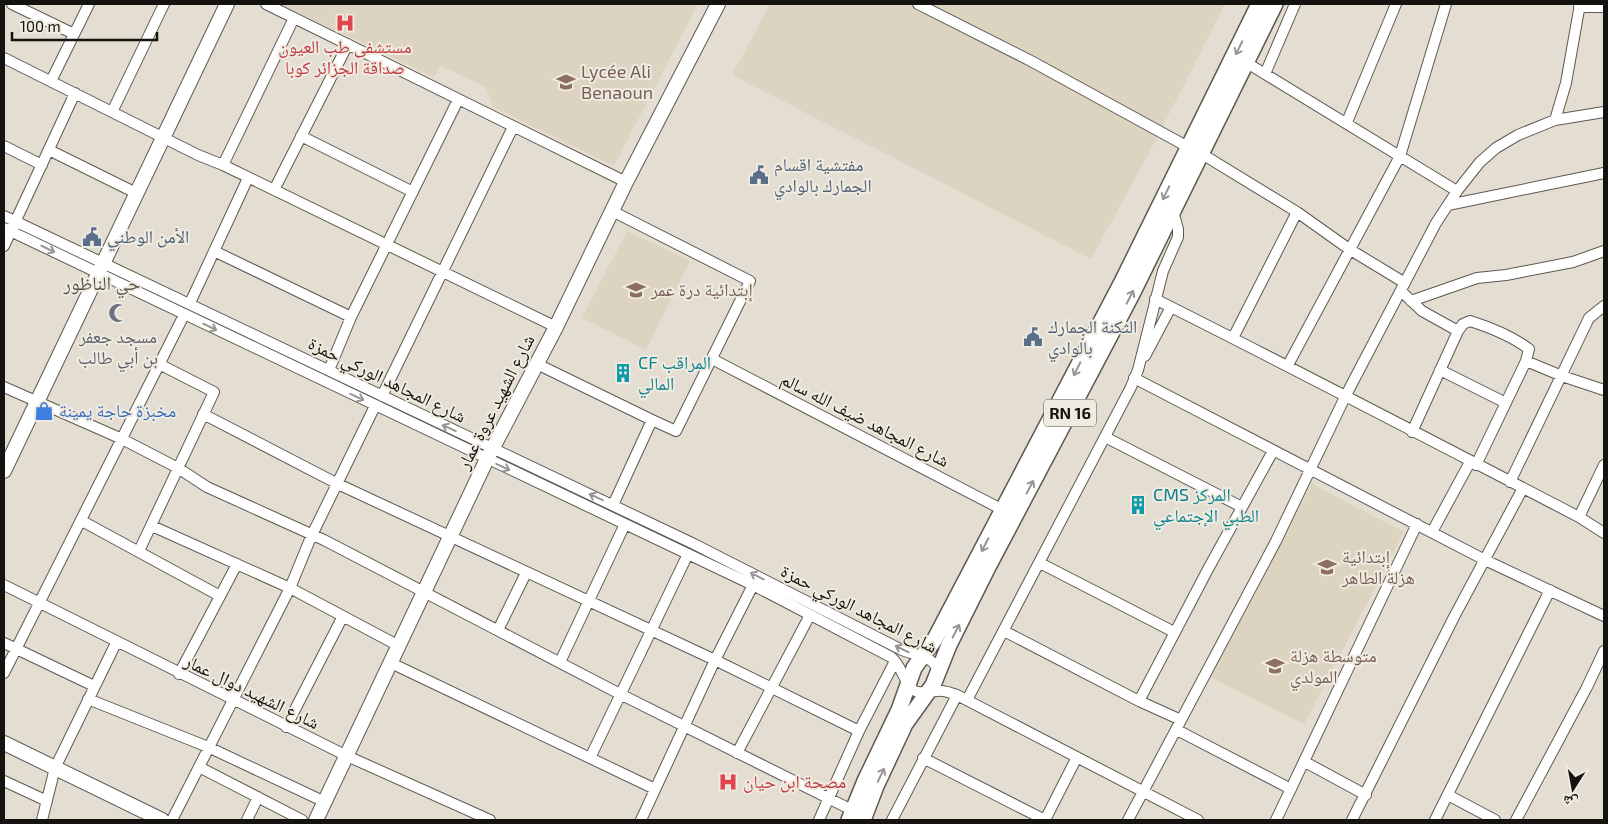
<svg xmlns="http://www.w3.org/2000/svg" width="1608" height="824" font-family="'Exo 2','Noto Naskh Arabic',sans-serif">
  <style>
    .built { fill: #dcd3c1 }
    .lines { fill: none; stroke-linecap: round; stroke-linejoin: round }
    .street-casing { stroke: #5e5950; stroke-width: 12 }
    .secondary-casing { stroke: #5e5950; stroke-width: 16 }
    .primary-casing { stroke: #5e5950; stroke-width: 18 }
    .street { stroke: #fff; stroke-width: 10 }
    .secondary { stroke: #fff; stroke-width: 14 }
    .primary { stroke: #fff; stroke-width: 15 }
    .oneway { stroke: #969593 }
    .labels { text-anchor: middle; stroke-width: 4; stroke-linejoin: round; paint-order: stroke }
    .shield { fill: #f0ebe0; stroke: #57544e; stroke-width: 1 }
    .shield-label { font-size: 16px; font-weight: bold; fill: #15130f }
    .health-label { font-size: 18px; fill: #be3a42; stroke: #f0ebe0 }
    .education-label { font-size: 18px; fill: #785e54; stroke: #f0ebe0; text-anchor: start }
    .service-label { font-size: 18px; fill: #4e5e75; stroke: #f0ebe0; text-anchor: start }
    .worship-label { font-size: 18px; fill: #5b616d; stroke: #f0ebe0 }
    .culture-label { font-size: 18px; fill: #0d838f; stroke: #f0ebe0; text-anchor: start }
    .street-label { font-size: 18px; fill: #15130f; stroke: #f0ebe0 }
    .shop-label { font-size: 18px; fill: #366cbe; stroke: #f0ebe0; text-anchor: start }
    .neighbourhood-label { font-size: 19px; fill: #58534a; stroke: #f0ebe0 }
  </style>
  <rect width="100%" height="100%" fill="#e3ddd2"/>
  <path class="built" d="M280,4H698L614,166L493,107L486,87L441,66L434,77Z
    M770,4H1225L1149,153L1091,259L732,75Z
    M627,231L690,261L646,350L582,318Z
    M1312,484L1404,532L1304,724L1210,677Z"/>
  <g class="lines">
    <g class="street-casing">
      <path id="street" d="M12,4L74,34
        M266,4L626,182
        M918,4L1031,61L1188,147
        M1579,7H1604
        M4,58L198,155L223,165L556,327
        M1247,63L1457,191
        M1265,74L1295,4
        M51,81L89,4
        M112,112L164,4
        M1555,120L1604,112
        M1347,122L1396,4
        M301,136L413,192
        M4,146L42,165
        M49,150L136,193
        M1202,154L1297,212L1349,249L1405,283
        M223,165L294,18
        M274,190L348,44
        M1448,205L1604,173
        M612,211L750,281L676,431L652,420
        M4,216L694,544L902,650C917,656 936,656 939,674
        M4,228L753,585L891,657C900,665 902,674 908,684C915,697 926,691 937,691C944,690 950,693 957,695L1198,820
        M4,246L75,93
        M214,251L351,317
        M1401,291L1422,311L1458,331L1463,324L1470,321C1489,327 1513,337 1529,349L1526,361L1562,376L1604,390
        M1155,299C1297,370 1438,444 1579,517L1604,533
        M1411,301L1477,278L1506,275L1573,262L1604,251
        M190,303L248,178
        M1233,338L1297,212
        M1145,356L1171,307
        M712,359L1003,510
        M537,364L652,420L613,505
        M1288,365L1400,156L1446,4
        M329,370L351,317L458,100
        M1440,370L1506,403
        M1134,378L1485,560L1604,616
        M4,387L122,439L178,468L207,487L324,540L620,694L852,810
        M382,396L513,127
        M203,414L338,484L715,660L859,731
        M1412,432L1458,331
        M1105,437L1242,507
        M1476,465L1526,361
        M1510,482L1589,318L1604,306
        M1579,517L1604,465
        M82,521L220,596
        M152,526L290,588L399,646
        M1432,532L1470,462
        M139,551L214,392L159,364
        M1040,563L1174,632
        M4,585L347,756L490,820
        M498,630L526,573
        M1004,631L1139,701L1181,720
        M4,643L94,686
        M560,662L625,524
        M391,663L655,789
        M4,673L184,315
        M179,674L237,564
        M88,699L208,747L325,802
        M967,700L1131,387L1138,370L1163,271L1178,237V229L1173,211
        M1139,701L1207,571L1273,451
        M286,727L343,616
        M1177,730L1291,789
        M737,753L810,615
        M590,758L688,554
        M923,758L1045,820
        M1305,762L1366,795
        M199,767L302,820
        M4,781L47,801
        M1448,795L1495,820
        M42,820L55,768L116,643
        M172,820L290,588L311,537L375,406
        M247,820L258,797
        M641,820L715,660L753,585
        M819,820L859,731L895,661
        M892,820L957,695
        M1045,820L1077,757
        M1128,820L1276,541L1345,397L1436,223L1457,191L1480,162L1496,148L1518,135L1555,120L1566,83L1580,4
        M1276,820L1417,524
        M1352,820L1454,617L1523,488
        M1435,820L1550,590
        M1516,820L1587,687L1604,651"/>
    </g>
    <g class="secondary-casing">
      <path id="secondary" d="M4,471L227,4
        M4,743L162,820
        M316,820L487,459L556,327L626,182L718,4"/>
    </g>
    <g class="primary-casing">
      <path id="primary" d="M849,820L865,781L899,710L914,668L935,639L1122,282L1259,4
        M863,820L876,786L905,724L933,685L949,645L988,567L1132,294L1275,4"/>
    </g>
    <use href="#street" class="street"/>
    <use href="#secondary" class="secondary"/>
    <use href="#primary" class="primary"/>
  </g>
  <defs><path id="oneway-shaft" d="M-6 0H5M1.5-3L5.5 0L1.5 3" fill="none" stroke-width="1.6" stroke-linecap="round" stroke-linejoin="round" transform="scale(1.25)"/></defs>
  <g class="oneway">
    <use href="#oneway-shaft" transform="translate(1239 48) rotate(116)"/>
    <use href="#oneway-shaft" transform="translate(1166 193) rotate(116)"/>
    <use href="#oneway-shaft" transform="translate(48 249) rotate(26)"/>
    <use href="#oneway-shaft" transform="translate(1130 297) rotate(-63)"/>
    <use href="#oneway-shaft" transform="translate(210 327) rotate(26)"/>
    <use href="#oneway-shaft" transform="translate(1077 369) rotate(117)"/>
    <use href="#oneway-shaft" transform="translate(357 397) rotate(25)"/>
    <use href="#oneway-shaft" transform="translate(449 428) rotate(-155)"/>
    <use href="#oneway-shaft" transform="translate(503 467) rotate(25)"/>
    <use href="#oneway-shaft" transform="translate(1030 487) rotate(-62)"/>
    <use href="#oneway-shaft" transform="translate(596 497) rotate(-155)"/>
    <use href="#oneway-shaft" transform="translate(985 545) rotate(117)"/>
    <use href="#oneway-shaft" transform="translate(757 576) rotate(-153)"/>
    <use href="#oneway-shaft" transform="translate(956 631) rotate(-63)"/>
    <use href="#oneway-shaft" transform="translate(902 649) rotate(-154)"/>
    <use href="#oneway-shaft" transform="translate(881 775) rotate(-65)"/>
  </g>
  <defs>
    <g id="hospital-bare" transform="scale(1.5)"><path d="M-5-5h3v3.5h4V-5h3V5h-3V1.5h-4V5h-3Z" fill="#e0444e" stroke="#f0ebe0" stroke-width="2.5" paint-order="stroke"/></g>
    <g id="school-bare" transform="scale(1.5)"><path d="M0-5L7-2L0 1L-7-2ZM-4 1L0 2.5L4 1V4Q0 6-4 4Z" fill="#8d6e63" stroke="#f0ebe0" stroke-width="2.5" paint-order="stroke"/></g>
    <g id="civic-bare" transform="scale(1.5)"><path d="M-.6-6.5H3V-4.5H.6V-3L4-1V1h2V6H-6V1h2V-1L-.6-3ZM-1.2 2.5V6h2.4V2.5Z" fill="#5c6f8a" stroke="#f0ebe0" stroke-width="2.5" paint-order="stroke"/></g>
    <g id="mosque-bare" transform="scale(1.5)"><path d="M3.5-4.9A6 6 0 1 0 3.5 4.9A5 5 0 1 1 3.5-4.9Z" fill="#6b7280" stroke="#f0ebe0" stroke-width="2.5" paint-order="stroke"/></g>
    <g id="building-bare" transform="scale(1.5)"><path d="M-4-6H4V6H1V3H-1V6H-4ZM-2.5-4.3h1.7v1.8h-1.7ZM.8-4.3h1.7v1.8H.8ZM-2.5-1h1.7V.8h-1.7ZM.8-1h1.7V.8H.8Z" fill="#0f9aa8" stroke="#f0ebe0" stroke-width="2.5" paint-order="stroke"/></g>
    <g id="shop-bare" transform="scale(1.5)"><path d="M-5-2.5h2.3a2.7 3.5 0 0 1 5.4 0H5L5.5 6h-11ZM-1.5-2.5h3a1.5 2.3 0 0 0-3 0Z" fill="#3f7fe0" stroke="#f0ebe0" stroke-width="2.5" paint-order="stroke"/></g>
  </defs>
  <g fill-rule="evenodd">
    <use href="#hospital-bare" x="345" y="23"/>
    <use href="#school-bare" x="566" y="82"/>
    <use href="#civic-bare" x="759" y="175"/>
    <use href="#civic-bare" x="92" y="237"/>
    <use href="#school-bare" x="636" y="290"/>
    <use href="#mosque-bare" x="118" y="313"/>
    <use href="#civic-bare" x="1033" y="337"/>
    <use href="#building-bare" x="623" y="373"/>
    <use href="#shop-bare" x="44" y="411"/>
    <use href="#building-bare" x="1138" y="505"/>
    <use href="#school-bare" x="1327" y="567"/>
    <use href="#school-bare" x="1275" y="666"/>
    <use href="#hospital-bare" x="728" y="782"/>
  </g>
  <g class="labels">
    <rect class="shield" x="1044" y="399.5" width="52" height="27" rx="4"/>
    <g class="shield-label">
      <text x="1070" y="419">RN 16</text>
    </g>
    <g class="health-label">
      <text x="345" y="53">مستشفى طب العيون<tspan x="345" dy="21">صداقة الجزائر كوبا</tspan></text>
      <text x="743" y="788" text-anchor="start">مصحة ابن حيان</text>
    </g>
    <g class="education-label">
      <text x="581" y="78">Lycée Ali<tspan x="581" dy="21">Benaoun</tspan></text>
      <text x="651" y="296">إبتدائية درة عمر</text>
      <text x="1342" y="563">إبتدائية<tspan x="1342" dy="21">هزلة الطاهر</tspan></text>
      <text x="1290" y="662">متوسطة هزلة<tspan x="1290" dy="21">المولدي</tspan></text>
    </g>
    <g class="service-label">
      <text x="774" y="171">مفتشية اقسام<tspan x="774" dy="21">الجمارك بالوادي</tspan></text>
      <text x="107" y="243">الأمن الوطني</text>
      <text x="1048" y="333">الثكنة الجمارك<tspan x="1048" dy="21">بالوادي</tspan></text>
    </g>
    <g class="worship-label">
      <text x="118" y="343">مسجد جعفر<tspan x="118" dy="21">بن أبي طالب</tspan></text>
    </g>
    <g class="culture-label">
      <text x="638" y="369">CF المراقب<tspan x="638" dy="21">المالي</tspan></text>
      <text x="1153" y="501">CMS المركز<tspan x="1153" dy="21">الطبي الإجتماعي</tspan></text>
    </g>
    <g class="street-label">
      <text transform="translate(387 380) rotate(26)" y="6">شارع المجاهد الوركي حمزة</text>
      <text transform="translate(496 402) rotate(-63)" y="6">شارع الشهيد عروة عمار</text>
      <text transform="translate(865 420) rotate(27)" y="6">شارع المجاهد ضيف الله سالم</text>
      <text transform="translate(859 609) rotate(27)" y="6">شارع المجاهد الوركي حمزة</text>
      <text transform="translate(252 692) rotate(26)" y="6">شارع الشهيد دوال عمار</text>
    </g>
    <g class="shop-label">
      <text x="59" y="417">مخبزة حاجة يمينة</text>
    </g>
    <g class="neighbourhood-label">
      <text x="102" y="290">حي الناظور</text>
    </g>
  </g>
  <rect width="1608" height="824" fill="none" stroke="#15130f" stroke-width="10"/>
  <g transform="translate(1573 789) rotate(191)" stroke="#f0ebe0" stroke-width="4" paint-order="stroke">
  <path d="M0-4L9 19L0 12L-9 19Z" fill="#15130f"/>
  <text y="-8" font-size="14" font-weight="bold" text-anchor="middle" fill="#15130f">ش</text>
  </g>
  <path d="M12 32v8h145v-8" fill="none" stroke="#15130f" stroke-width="2.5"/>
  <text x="20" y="32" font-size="15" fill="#15130f" stroke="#f0ebe0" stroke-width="4" paint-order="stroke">100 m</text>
</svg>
